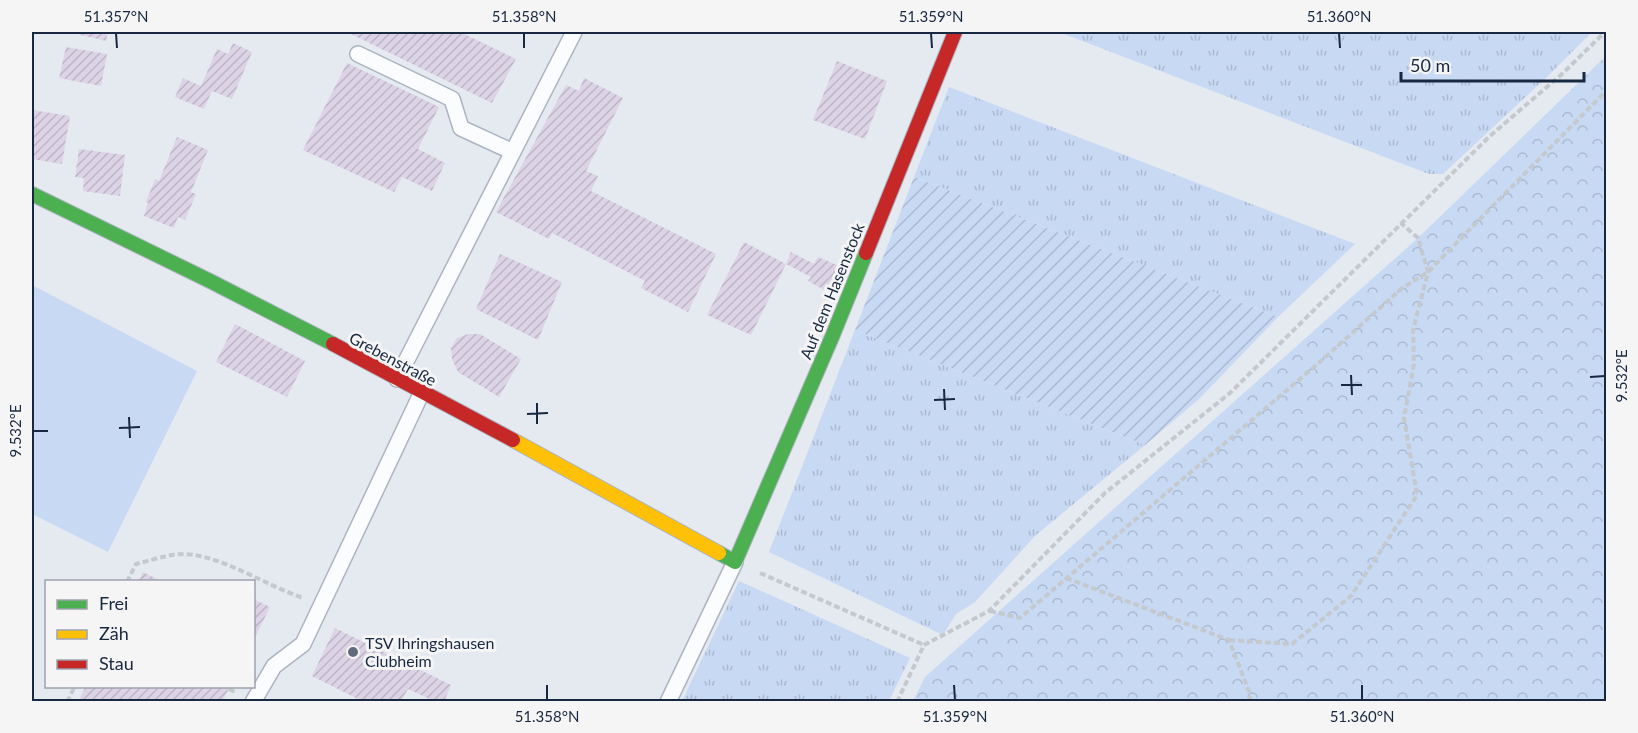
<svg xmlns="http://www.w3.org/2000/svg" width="1638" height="733" font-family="Lato,sans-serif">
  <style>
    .grass { fill: url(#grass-tufts) }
    .forest { fill: url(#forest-crowns) }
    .garden { fill: url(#garden-furrows) }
    .pitch { fill: #c8d9f3 }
    .building { fill: url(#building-hatch) }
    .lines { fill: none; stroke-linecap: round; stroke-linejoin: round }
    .lane-casing { stroke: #abb4c2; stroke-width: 18 }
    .fast-casing { stroke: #abb4c2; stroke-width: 16 }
    .slow-casing { stroke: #abb4c2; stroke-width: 16 }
    .jam-casing { stroke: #abb4c2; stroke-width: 16 }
    .path { stroke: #c5c9ce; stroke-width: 4; stroke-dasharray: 6 3; stroke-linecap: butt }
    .lane { stroke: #fbfcfd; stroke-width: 15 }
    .fast { stroke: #4caf50; stroke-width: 14 }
    .slow { stroke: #ffc107; stroke-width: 14 }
    .jam { stroke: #c62828; stroke-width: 14 }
    .ticks { fill: none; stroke: #182840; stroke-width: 2 }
    .poi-dot { fill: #606c7e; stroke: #f5f5f5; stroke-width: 2 }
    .labels { text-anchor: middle; stroke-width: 6; stroke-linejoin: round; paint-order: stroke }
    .street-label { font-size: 16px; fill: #182840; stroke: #f5f5f5 }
    .poi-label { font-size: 16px; fill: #182840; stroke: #f5f5f5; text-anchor: start }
    .neatline { fill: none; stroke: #182840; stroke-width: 2 }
    .ticks-label { font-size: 15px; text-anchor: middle; fill: #182840 }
  </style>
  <defs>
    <pattern id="grass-tufts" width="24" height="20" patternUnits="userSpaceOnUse" patternTransform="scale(1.5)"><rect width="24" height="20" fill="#c8d9f3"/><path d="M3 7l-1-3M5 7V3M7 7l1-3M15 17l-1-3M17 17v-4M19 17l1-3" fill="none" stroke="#abbad1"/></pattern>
    <pattern id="forest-crowns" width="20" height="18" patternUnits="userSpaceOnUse" patternTransform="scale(1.5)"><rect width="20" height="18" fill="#c8d9f3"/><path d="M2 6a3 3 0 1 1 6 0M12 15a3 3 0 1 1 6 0" fill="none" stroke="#abbad1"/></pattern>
    <pattern id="garden-furrows" width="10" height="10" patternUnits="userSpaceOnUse" patternTransform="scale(1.5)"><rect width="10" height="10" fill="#c8d9f3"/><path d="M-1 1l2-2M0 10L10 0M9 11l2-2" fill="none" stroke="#abbad1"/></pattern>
    <pattern id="building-hatch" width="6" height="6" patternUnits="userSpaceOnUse" patternTransform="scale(1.5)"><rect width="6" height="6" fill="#ddd3e6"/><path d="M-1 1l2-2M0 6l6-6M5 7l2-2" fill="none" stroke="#bdb5c6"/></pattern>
  </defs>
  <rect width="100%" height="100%" fill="#e5e9f0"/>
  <path class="grass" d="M1059,32H1592L1549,75L1443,174H1429Z
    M949,87L1355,244L1278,317L914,177Z
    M855,330L1145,445L1035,536L975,602L956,614L943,635L769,552Z
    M739,581L910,658L889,701H682Z"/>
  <path class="forest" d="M1606,56V701H913L925,677L1418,238Z"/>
  <path class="garden" d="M914,177L1278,317L1199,399L1145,445L855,330Z"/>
  <path class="pitch" d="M32,285L197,371L108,552L32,514Z"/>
  <path class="building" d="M69,32H108L106,41Z
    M347,32H460L516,59L492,103Z
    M233,43L252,52L232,99L212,91L204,109L175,97L183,78L201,86L217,49L228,54Z
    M66,47L107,54L101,86L59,78Z
    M837,61L887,81L865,139L813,120Z
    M347,63L439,107L418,149L445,163L432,191L402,177L394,192L303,150Z
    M584,78L623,98L586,171L598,176L591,191L716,254L688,312L641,288L645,281L552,233L549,239L496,212L566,85L579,91Z
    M32,110L70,116L62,164L32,159Z
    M177,137L208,150L191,192L196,194L185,220L178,217L174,228L144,216L148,203L146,202L155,179L159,181Z
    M79,149L125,155L120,196L83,191L84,178L75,177Z
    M744,242L786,264L751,335L707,315Z
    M791,252L814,264L818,257L846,269L838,287L831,284L828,292L808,281L811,277L786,264Z
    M500,254L562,282L538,340L476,309Z
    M235,324L305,361L287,397L216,362Z
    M468,334H480L521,359L499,397L458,372L452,359L451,348L457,338Z
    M143,572L163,582H138Z
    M254,599L270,607L254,639Z
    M335,628L451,685L444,702H436L408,689L401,701L395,698L393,702H364L312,676Z
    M86,686H230L222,702H78Z"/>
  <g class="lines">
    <g class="lane-casing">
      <path id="lane" d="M358,54L452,99L461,128L513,152
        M397,379L574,32
        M253,702L274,666L303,644L422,392
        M668,702L735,562"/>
    </g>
    <g class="fast-casing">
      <path id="fast" d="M32,194L210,281L333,344
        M719,553L735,562L832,337L866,253"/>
    </g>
    <g class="slow-casing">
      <path id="slow" d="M513,440L719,553"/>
    </g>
    <g class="jam-casing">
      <path id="jam" d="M866,253L955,32
        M333,344L513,440"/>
    </g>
    <path class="path" d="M760,573L924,645
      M1066,578L1229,640L1250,694V702
      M127,582L136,564C148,561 160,557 172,555C213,548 264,586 304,598
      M990,611L1020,618L1321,361L1401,289L1428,272L1606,91
      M1229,640L1292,644L1351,596L1417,495L1404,418L1414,364L1413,330L1428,272L1418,238L1401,223
      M229,689L237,693
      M67,702L75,686
      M897,702L924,645L989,611L1105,493L1230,393L1490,136L1562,74L1605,32"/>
    <use href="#lane" class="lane"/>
    <use href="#fast" class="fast"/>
    <use href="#slow" class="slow"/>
    <use href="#jam" class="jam"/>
  </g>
  <path class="ticks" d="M116,33L117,48M524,33V48M931,33L932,48M1339,33L1340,48M1351,375L1352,395M1590,377L1605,376M1341,385H1362M944,389L945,410M934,400L955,399M537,403V424M527,414L548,413M129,417L130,438M119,428L140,427M33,431H48M547,685V700M954,685L955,700M1362,685V700"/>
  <circle class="poi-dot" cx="353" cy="652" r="6"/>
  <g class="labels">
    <g class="street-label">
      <text transform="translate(832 291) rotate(-68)" y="6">Auf dem Hasenstock</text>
      <text transform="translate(393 359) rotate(28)" y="6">Grebenstraße</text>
    </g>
    <g class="poi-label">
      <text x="365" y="649">TSV Ihringshausen<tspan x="365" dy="18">Clubheim</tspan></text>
    </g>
  </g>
  <rect width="1638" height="733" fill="none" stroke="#f5f5f5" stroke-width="66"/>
  <rect x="45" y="580" width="210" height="108" fill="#f5f5f5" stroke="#9da3ad" stroke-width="1.5"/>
  <rect x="57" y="600" width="30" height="9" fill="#4caf50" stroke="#9da3ad" stroke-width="1.5"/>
  <text x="99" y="610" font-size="18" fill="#182840">Frei</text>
  <rect x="57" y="630" width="30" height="9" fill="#ffc107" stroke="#9da3ad" stroke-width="1.5"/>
  <text x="99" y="640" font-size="18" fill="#182840">Zäh</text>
  <rect x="57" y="660" width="30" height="9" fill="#c62828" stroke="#9da3ad" stroke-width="1.5"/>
  <text x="99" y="670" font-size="18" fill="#182840">Stau</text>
  <path d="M1401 72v9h183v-9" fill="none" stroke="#182840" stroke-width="3"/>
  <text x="1410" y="72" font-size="18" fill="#182840" stroke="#f5f5f5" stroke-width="4.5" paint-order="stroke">50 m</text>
  <rect x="33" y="33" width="1572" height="667" class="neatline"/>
  <g class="ticks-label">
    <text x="116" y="22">51.357°N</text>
    <text x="524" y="22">51.358°N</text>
    <text x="931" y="22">51.359°N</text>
    <text x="1339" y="22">51.360°N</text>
    <text transform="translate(1622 376) rotate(-90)" y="5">9.532°E</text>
    <text transform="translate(16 431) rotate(-90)" y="5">9.532°E</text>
    <text x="547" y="722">51.358°N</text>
    <text x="955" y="722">51.359°N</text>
    <text x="1362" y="722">51.360°N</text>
  </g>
</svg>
